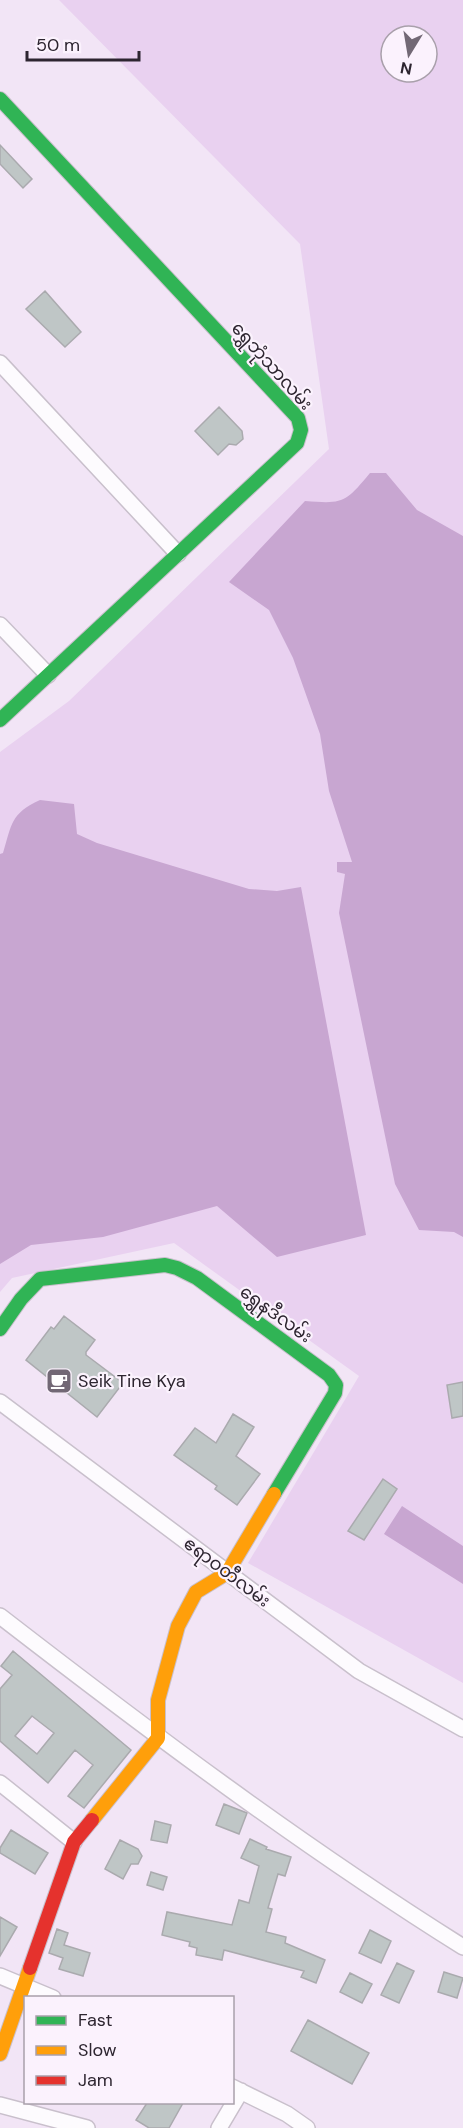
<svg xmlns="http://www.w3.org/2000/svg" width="463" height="2128" font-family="'DM Sans','Noto Sans Myanmar',sans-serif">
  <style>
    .green { fill: #e9d1f0; fill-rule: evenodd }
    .water { fill: #c8a6d1 }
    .building { fill: #bfc6c6; stroke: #aaaaae; stroke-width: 1.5; fill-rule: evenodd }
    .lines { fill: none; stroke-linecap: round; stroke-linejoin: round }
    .street-casing { stroke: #c9c0cc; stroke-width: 18 }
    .fast-casing { stroke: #c9c0cc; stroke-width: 16 }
    .slow-casing { stroke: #c9c0cc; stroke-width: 16 }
    .jam-casing { stroke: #c9c0cc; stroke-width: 16 }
    .street { stroke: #fdfbfe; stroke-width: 15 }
    .fast { stroke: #30b455; stroke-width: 14 }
    .slow { stroke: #ff9f0a; stroke-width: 14 }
    .jam { stroke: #e5322d; stroke-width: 14 }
    .labels { text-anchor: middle; stroke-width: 4.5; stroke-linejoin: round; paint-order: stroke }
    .street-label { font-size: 18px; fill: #2d2530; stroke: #fbf2fd }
    .poi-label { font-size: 18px; fill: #2d2530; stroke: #fbf2fd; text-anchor: start }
  </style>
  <rect width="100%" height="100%" fill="#f2e5f6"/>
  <path class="green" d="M59,0H463V1683L248,1563L359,1376L174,1243L12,1278L0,1292V752L69,701L329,449L300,244ZM391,36H427V72H391Z"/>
  <path class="water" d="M370,473H386L417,510L463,536V1237L454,1232L419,1230L395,1184L339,913L345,874L337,872V862H352L329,791L320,734L293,658L269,610L229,582L305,501C344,504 345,503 370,473Z
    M40,800L74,804L77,834L97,843L249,889L277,891L301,887L366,1235L277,1257L217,1206L103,1237L31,1245L0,1264V854L3,853C12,824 10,814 40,800Z
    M402,1506L463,1546V1584L384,1534Z"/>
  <path class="building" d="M0,145L32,179L23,188L0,164Z
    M45,291L81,332L65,347L26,309Z
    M219,407L242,431L243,439L236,445L229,444L218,455L195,431Z
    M64,1316L95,1340L86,1352V1355L123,1383L97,1417L26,1360L51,1327L54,1329Z
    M463,1382V1416L452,1418L447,1385Z
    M233,1414L254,1427L236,1456L260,1474L237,1505L215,1489L217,1486L174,1455L195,1428L216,1443Z
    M383,1479L397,1489L364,1540L348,1531Z
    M13,1651L131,1750L84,1808L68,1796L93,1765L75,1750L48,1783L0,1741V1689L12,1675L1,1666ZM32,1716L54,1733L37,1754L15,1736Z
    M224,1804L247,1813L239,1834L216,1825Z
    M155,1821L171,1825L167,1843L151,1840Z
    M11,1830L48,1853L35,1874L0,1853V1848Z
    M250,1839L267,1847L266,1849L291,1857L285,1876L278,1874L268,1908L272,1909L266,1932L286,1937L285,1943L325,1960L316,1983L301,1977L304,1971L224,1950L222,1960L196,1955L197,1948L189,1946L190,1942L162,1935L167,1912L232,1925L239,1900L249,1903L259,1866L241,1858Z
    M120,1840L138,1849L142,1856L138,1864H131L123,1879L105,1869Z
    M151,1872L167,1877L163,1890L147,1885Z
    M0,1917L17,1927L0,1956Z
    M57,1929L68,1933L64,1945L90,1953L83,1976L59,1969L63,1958L49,1953Z
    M370,1930L391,1941L381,1963L359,1953Z
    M397,1963L414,1971L399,2003L381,1995Z
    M444,1972L463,1978L457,1998L438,1992Z
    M350,1973L372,1984L362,2003L340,1992Z
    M308,2020L369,2053L352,2084L291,2051Z
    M147,2103H183L169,2128H149L136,2120Z"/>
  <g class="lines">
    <g class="street-casing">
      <path id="street" d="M0,363L178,554
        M0,625L48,675
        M0,1402L359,1671L463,1729
        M0,1616C150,1732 302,1846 463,1947
        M0,1783L74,1842
        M0,1976L53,1998
        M232,2087L287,2114L307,2128
        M0,2105L87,2128
        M219,2128L241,2091"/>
    </g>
    <g class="fast-casing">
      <path id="fast" d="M0,99L298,418L301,430L297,443L0,720
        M0,1329L21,1299L40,1279L165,1265L177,1268L197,1278L329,1375L336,1385L335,1393L274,1494"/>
    </g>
    <g class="slow-casing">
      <path id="slow" d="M92,1820L158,1738V1700L178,1626L196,1592L227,1573L274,1494
        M0,2054L30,1968"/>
    </g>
    <g class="jam-casing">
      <path id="jam" d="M30,1968L74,1842L92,1820"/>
    </g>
    <use href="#street" class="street"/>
    <use href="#fast" class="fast"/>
    <use href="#slow" class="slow"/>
    <use href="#jam" class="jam"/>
  </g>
  <defs>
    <g id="cafe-square" transform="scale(1.35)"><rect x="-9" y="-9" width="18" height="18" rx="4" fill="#726875" stroke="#fbf2fd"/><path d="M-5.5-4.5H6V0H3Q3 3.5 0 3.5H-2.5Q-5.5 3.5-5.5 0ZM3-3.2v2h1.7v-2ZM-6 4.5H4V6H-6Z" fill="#fff"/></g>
  </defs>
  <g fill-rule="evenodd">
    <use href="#cafe-square" x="59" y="1381"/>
  </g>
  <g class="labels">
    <g class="street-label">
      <text transform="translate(272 366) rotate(48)" y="6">ရွှေဘုံသာလမ်း</text>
      <text transform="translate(276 1314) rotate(36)" y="6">ရွှေနဒီလမ်း</text>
      <text transform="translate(227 1572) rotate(37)" y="6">ဧရာဝတီလမ်း</text>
    </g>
    <g class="poi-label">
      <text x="78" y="1387">Seik Tine Kya</text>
    </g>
  </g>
  <rect x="24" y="1996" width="210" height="108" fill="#fbf2fd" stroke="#a9a0ab" stroke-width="1.5"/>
  <rect x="36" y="2016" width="30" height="9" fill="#30b455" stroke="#a9a0ab" stroke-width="1.5"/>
  <text x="78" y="2026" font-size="18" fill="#2d2530">Fast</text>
  <rect x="36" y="2046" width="30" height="9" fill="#ff9f0a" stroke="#a9a0ab" stroke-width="1.5"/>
  <text x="78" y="2056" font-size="18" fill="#2d2530">Slow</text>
  <rect x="36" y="2076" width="30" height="9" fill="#e5322d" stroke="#a9a0ab" stroke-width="1.5"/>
  <text x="78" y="2086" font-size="18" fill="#2d2530">Jam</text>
  <g transform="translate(409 54) rotate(191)"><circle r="28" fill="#fbf2fd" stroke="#a9a0ab" stroke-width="1.5"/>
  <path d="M0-4.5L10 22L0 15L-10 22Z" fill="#726875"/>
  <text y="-9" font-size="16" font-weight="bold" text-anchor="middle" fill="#2d2530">N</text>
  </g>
  <path d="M27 51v9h112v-9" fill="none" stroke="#2d2530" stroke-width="3"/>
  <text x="36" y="51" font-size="18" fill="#2d2530" stroke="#fbf2fd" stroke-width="4.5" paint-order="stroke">50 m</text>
</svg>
